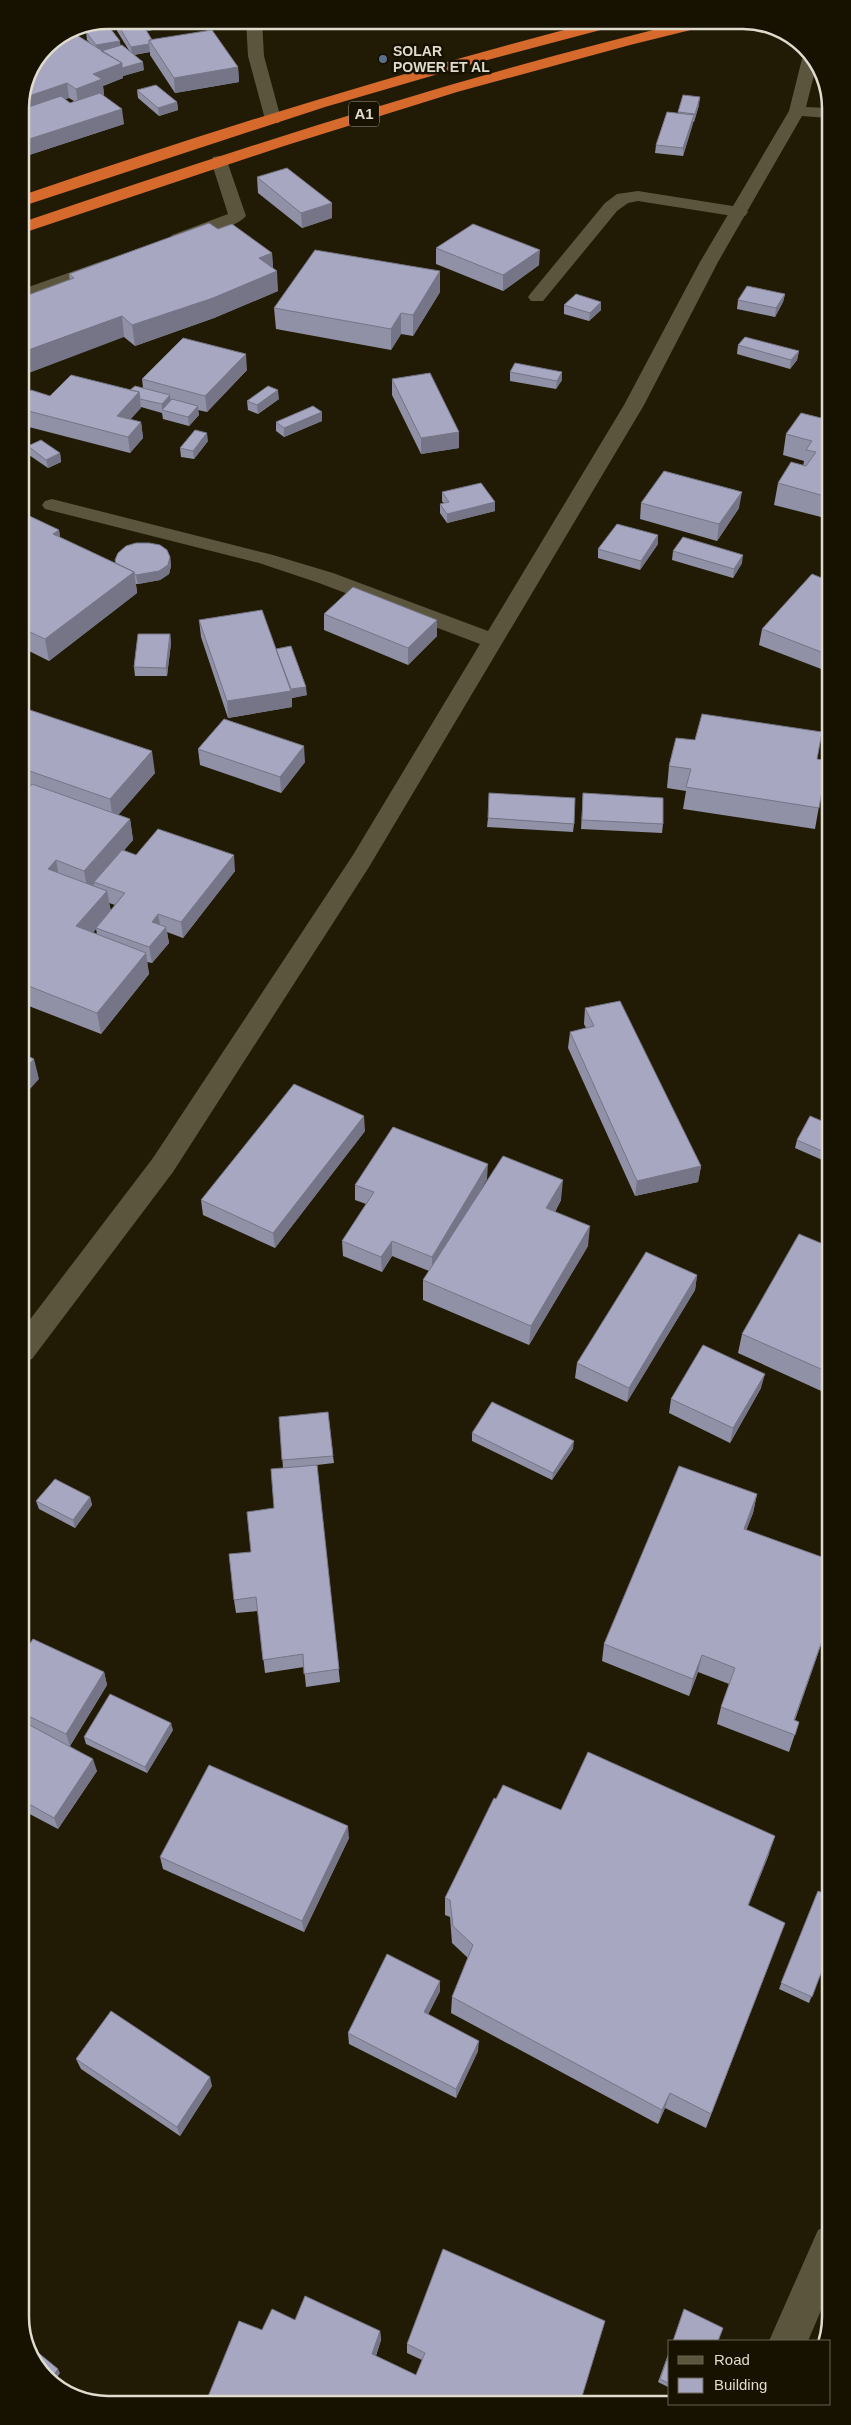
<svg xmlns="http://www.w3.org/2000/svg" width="851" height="2425" font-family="Helvetica,sans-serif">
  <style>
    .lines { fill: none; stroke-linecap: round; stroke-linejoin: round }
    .lane { fill: #5b553d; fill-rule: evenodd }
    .street { fill: #5b553d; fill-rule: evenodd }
    .highway { fill: #d66a2c; fill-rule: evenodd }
    .wall { fill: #9090a6; fill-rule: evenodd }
    .shaded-wall { fill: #757587 }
    .building { fill: #a7a7c1; stroke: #757587 }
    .service-dot { fill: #5c6f8a; stroke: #171200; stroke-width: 2 }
    .labels { text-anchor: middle; stroke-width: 5; stroke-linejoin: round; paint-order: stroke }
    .far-poi-label { font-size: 14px; font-weight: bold; fill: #dfdbce; stroke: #171200; text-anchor: start }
    .shield { fill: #171200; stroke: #a39f90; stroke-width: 1 }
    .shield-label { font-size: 15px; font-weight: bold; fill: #dfdbce }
    .rim { fill: none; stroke: #dfdbce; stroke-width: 2.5 }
  </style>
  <rect width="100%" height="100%" fill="#211b05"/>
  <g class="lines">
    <path class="lane" d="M246,20H262L264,56L281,119L279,123H267L265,119L248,56Z
      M219,156L225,157L227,161L246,216C239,226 184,246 172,243L169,239L172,235L228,214L211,161L213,157Z
      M638,191L739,207L745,208L748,212L745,216L739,217L638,201L628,203L617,211L543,301H531L528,297L531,293L605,203L617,194Z
      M105,260L111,261L114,265L111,269L20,301V290Z"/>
    <path class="street" d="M808,55L816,67L806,107L828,108V118L802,116L718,262L644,405L369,867L173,1172L32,1359L22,1363V1330L153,1158L353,855L480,644L319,583L259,563L45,509L42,505L45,501L52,499L273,555L333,573L488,631L624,405L700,262L789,111L802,59Z
      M831,2224V2287L808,2341H769L818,2230Z"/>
    <path class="highway" d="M603,20H630L627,23L476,63L325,107L20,207V196C212,130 406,70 603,20Z
      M694,20H722L719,23L630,45L457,92L284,146L20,234V223C242,147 465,75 694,20Z"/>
  </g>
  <path class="wall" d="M133,20H174L175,26L147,31L152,40L238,67L239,82L175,93L150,55V52L134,55L144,70L123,76V78L103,86L104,95H102L124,124L20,158V110L23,109L20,107V103L46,46L51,45L50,43L66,32L89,42L87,40L86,32L120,41V45L130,52L117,31V23ZM69,98L74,101L70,103L65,99Z
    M422,20H480V22L456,23V28L425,29Z
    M137,90L177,102L178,110L159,116L138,98Z
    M699,105L694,122H693L683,156L655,153L656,145L678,114V112Z
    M257,177L332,203V218L302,228L258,193Z
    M218,229L272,253L273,268L278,291L214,318L135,346L124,337L70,280L69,274Z
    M436,248L539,265L503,291L436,264Z
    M440,292L413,336L401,334L391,350L276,329L274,308Z
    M785,294L783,302L775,317L737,309L738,300Z
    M564,305L601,310L589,321L564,314Z
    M738,345L799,351L797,360L790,369L737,354Z
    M247,370L207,412L198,410L199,415L189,426L163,419L162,413L141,407L130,419L141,422L143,438L130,453L21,425V401L50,396L130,390L143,388L142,379Z
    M510,372H562V380L556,389L510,381Z
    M392,379L459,432V448L421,454L392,395Z
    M279,399L258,414L248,410L247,401Z
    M828,414L829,519L774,505L778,483L803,466L804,461L783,455L786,434L821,418Z
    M322,421L284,437L276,431V422Z
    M208,441L194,459L181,457L180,448Z
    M28,446L60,453L61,462L48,468L29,455Z
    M442,492L495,511L447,523L440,513V504H444L442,501Z
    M641,503L739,508L717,541L640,519Z
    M21,512L59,530L60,537L115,563V560L170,557L171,566L169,574L160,580L138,584H136L137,593L49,661L21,647Z
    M658,544L640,570L598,558V549Z
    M673,551L742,563L733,578L672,560Z
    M829,581V672L759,645L762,629Z
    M324,614L437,636L408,665L324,630Z
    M199,620L276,649L307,695L292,698V707L228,718L201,637Z
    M170,634L171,643L167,676H135L134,667Z
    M21,707L155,773L118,815L130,819L133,840L124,850L136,855L235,871L183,938L167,932L169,943L152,963L147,962L149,974L101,1034L21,1003V796L26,790L21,788ZM109,903L115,905L111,911ZM96,929L97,934L93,933Z
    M198,749L305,762L281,793L200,765Z
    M817,759L827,761L815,829L683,809L686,791L667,788L669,766Z
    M583,793L663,824L662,833L581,829Z
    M488,818L574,824L573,832L487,827Z
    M585,1008L701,1166L698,1182L635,1196L568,1048L570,1032L586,1028L584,1024Z
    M829,1096V1117L824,1116Z
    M829,1124V1163L795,1148L797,1140Z
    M365,1131L275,1248L203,1215L201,1200Z
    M487,1179L475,1200H561L555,1212L588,1246L529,1345L423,1300V1280L429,1271L392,1256L382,1272L343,1256L342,1241L366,1204L355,1200V1185Z
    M830,1247V1395L738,1353L742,1334Z
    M697,1275L695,1290L627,1402L575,1378L577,1363Z
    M761,1388L730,1443L669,1413L671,1399Z
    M279,1417L333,1456L334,1463L317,1465L340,1682L306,1687L304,1667L265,1673L258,1611L236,1613L234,1600L251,1552L274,1508L283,1468Z
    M472,1433L573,1449L552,1480L472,1441Z
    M757,1494L753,1513L746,1530L830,1560V1619L795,1720L799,1722L789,1752L717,1724L721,1707L729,1684L698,1672L689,1696L602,1661L604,1644Z
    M90,1497L92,1505L75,1528L39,1509L36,1501Z
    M830,1650V1668L826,1667Z
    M22,1655L104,1672L107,1685L70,1746L97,1771L58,1829L22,1810Z
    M173,1730L147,1773L86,1744L84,1737Z
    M496,1799L561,1810L769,1854L748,1906L785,1923L706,2128L665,2108L658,2124L451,2013L452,1997L468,1958L452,1943L450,1917L445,1915V1898Z
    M349,1838L304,1932L163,1869L160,1857Z
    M830,1870V1885L825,1881Z
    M818,1891L830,1949L809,2003L779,1989Z
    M440,1991L428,2014L478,2051L456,2098L349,2044L348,2033Z
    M76,2059L212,2086L180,2136L81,2069Z
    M295,2320L380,2331L381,2340L376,2356L416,2375L422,2360L407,2353V2344L580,2403L205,2404L262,2330Z
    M670,2349V2388L658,2382Z"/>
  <path class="shaded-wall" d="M164,20H174L175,26L147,31L146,23Z
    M120,41L121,49L97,53L96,45Z
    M149,44L150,52L132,55L131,47Z
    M143,62L144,70L123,76V78L103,86L104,95L78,104L76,89L93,74L122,63Z
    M238,67L239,82L175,93L174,78Z
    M67,83L69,98L28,112L26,97Z
    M700,97L699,105L694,122L695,114Z
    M177,102L178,110L159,116L158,108Z
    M122,109L124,124L20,158V142Z
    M694,115L693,124L683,156V148Z
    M332,203V218L302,228L301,213Z
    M540,250L539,265L503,291V275Z
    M272,253L273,272L277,271L278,291L214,318L135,346L132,325L259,258Z
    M440,271V292L413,336V315Z
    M785,294L783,302L775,317L776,308Z
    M601,302V310L589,321L590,313Z
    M401,313V334L391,350V329Z
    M122,316L124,337L21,376L20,353Z
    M799,351L797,360L790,369L791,360Z
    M246,354L247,370L207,412L205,396Z
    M562,372V380L556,389L557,381Z
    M278,390L279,399L258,414L257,405Z
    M139,392L141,408L119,432L117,416Z
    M170,395L171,404L162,410V404Z
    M198,406L199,415L189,426L188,417Z
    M322,412V421L284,437V428Z
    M141,422L143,438L130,453L128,437Z
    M459,432V448L421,454V438Z
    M207,433L208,441L194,459L193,451Z
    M60,453L61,462L48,468L46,460Z
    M742,492L739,508L717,541L719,524Z
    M495,502V511L447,523V514Z
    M59,530L62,552L53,534Z
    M658,535V544L640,570L641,561Z
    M743,555L742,563L733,578L734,569Z
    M170,557L171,566L169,574L160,580L138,584L136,575Z
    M134,572L137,593L49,661L45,639Z
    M437,620V636L408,665V648Z
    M170,634L171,643L167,676L166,668Z
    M306,687L307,695L292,698V707L228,718L227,701Z
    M304,746L305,762L281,793L280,777Z
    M152,751L155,773L113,821L110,799Z
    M130,819L133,840L96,883L94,882V885L88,892L84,871Z
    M234,855L235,871L183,938L181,922Z
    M56,860L60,882L48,869Z
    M107,891L111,912L96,928V929L80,947L76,926Z
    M158,914L161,930L152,922Z
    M166,927L169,943L152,963L149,947Z
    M146,953L149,974L101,1034L97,1013Z
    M34,1059L39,1079L21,1099V1073Z
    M364,1116L365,1131L275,1248L273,1233Z
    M488,1164L487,1179L432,1272V1257Z
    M701,1166L698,1182L635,1196L637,1181Z
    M563,1180L561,1200L545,1229L546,1208Z
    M590,1226L588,1246L529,1345L531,1326Z
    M392,1241V1256L382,1272L381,1257Z
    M697,1275L695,1290L627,1402L629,1388Z
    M765,1374L761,1388L730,1443L733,1428Z
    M574,1441L573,1449L552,1480L553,1473Z
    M757,1494L753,1513L740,1547L744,1529Z
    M90,1497L92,1505L75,1528L73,1520Z
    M830,1618V1619L789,1736L794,1720Z
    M702,1655L698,1672L689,1696L693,1679Z
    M104,1672L107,1685L70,1746L66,1734Z
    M171,1723L173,1730L147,1773L145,1767Z
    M93,1759L97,1771L58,1829L54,1818Z
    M348,1826L349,1838L304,1932L302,1921Z
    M775,1836L769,1854L742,1922L748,1905Z
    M440,1981V1991L424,2023V2012Z
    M479,2041L478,2051L456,2098V2089Z
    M210,2077L212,2086L180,2136L177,2127Z
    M670,2093L665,2108L658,2124L662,2110Z
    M380,2331L381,2340L373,2363L372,2354Z
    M58,2369L60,2373L53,2384L50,2383L49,2382Z"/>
  <path class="building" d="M133,20H140L152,40H149V44L131,47L117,23Z
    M144,20H164L146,23Z
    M110,28L120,41L96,45L86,32Z
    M212,30L238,67L174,78L149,40Z
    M70,31L122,63L93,74L102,79L76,89L67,83L26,97L23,95L46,46L57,42L54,40L66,32Z
    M122,45L143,62L122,68V63L101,51Z
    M156,85L177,102L158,108L137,90Z
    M100,93L122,109L20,142V116H21L20,115V110L61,96L70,103Z
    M683,95L700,97L695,114L678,112Z
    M667,112L694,115L683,148L656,145Z
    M287,168L332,203L301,213L257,177Z
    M209,223L218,229L232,224L272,253L259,258L277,271L213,298L132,325L122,316L20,353V298L74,278L69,274Z
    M473,224L540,250L503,275L436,248Z
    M315,250L440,271L413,315L401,313L391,329L274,308Z
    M747,286L785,294L776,308L738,300Z
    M576,294L601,302L590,313L564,305Z
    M745,337L799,351L791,360L738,345Z
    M183,338L246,354L205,396L142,379Z
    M515,363L562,372L557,381L510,372Z
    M430,373L459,432L421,438L392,379Z
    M71,375L139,392L117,416L141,422L128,437L21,409V401L31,390L50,396Z
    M135,386L170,395L162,404L140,399L139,392L130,390Z
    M268,386L278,390L257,405L247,401Z
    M172,399L198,406L188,417L162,410Z
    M313,406L322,412L284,428L276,422Z
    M801,413L821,418L825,413L828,414V497L778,483L791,462L806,466L816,452L806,450L812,441L786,434Z
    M195,430L207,433L193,451L180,448Z
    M41,440L60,453L46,460L28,446Z
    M664,471L742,492L719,524L641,503Z
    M481,483L495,502L447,514L440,504L449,502L442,492Z
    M21,512L59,530L53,534L134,572L45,639L21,628Z
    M617,524L658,535L641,561L598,549Z
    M683,537L743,555L734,569L673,551Z
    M136,543H149L160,545L167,550L170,557L168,565L159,571L136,575H135L134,572L116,563L115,560L118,553L126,546Z
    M812,574L829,581V655L762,629Z
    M353,587L437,620L408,648L324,614Z
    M262,610L291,691L227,701L199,620Z
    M138,634H170L166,668L134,667Z
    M291,646L306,687L291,689L276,649Z
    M21,707L152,751L110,799L21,768Z
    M702,714L822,732L817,759L827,761L819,808L686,787L691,769L669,766L676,738L695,740Z
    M224,719L304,746L280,777L198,749Z
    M32,784L130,819L84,871L56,860L48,869L107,891L76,926L146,953L97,1013L21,983V796Z
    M489,793L575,798L574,824L488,818Z
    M583,793L663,798V824L582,820Z
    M158,829L234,855L181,922L158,914L152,922L166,927L149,947L96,928L125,893L94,882L122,850L136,855Z
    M620,1001L701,1166L637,1181L570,1032L594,1026L585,1008Z
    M21,1053L34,1059L21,1073Z
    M294,1084L364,1116L273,1233L201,1200Z
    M810,1116L829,1124V1154L797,1140Z
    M393,1127L488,1164L432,1257L392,1241L381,1257L342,1241L374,1192L355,1185Z
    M503,1156L563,1180L546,1208L590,1226L531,1326L423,1280Z
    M799,1234L830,1247V1373L742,1334Z
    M646,1252L697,1275L629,1388L577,1363Z
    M703,1345L765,1374L733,1428L671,1399Z
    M492,1402L574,1441L553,1473L472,1433Z
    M328,1412L333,1456L282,1460L279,1417Z
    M317,1465L339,1669L304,1674L303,1654L263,1660L256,1597L234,1600L229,1554L251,1552L247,1512L274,1508L271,1469Z
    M679,1466L757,1494L744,1529L830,1560V1618L794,1720L799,1722L795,1735L721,1707L735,1668L702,1655L693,1679L604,1644Z
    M55,1479L90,1497L73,1520L36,1501Z
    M33,1639L104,1672L66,1734L22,1713V1655Z
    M110,1694L171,1723L145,1767L84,1737Z
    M22,1721L93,1759L54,1818L22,1800Z
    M588,1752L775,1836L748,1905L785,1923L711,2114L670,2093L662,2110L452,1997L473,1945L453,1926L450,1900L445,1898L494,1798L496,1799L503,1785L561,1810Z
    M209,1765L348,1826L302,1921L160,1857Z
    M830,1870V1877L828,1875Z
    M818,1891L830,1896V1949L812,1997L781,1983Z
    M387,1954L440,1981L424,2012L479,2041L456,2089L348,2033Z
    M111,2011L210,2077L177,2127L76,2059Z
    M443,2249L605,2321L580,2403L205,2404L239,2321L262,2330L272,2309L295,2320L305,2296L380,2331L372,2354L416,2375L425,2353L407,2344Z
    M684,2309L723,2328L718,2341H673Z
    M24,2341L58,2369L49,2382Z
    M670,2351V2384L660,2379Z"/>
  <circle class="service-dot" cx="383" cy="59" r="5"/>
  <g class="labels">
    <g class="far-poi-label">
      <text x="393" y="56">SOLAR<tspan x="393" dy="16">POWER ET AL</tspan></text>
    </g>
    <rect class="shield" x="349" y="101.5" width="30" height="25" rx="4"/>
    <g class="shield-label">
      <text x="364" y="119">A1</text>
    </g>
  </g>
  <path d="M0 0H851V2425H0ZM108 29H743A79 79 0 0 1 822 108V2317A79 79 0 0 1 743 2396H108A79 79 0 0 1 29 2317V108A79 79 0 0 1 108 29Z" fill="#171200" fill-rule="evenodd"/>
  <path class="rim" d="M108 29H743A79 79 0 0 1 822 108V2317A79 79 0 0 1 743 2396H108A79 79 0 0 1 29 2317V108A79 79 0 0 1 108 29Z"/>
  <rect x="668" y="2340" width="162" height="65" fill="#171200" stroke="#676252"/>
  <rect x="678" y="2356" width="25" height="8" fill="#5b553d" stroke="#676252"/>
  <text x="714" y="2365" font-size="15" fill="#dfdbce">Road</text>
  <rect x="678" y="2378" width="25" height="15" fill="#a7a7c1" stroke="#676252"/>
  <text x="714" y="2390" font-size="15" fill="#dfdbce">Building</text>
</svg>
